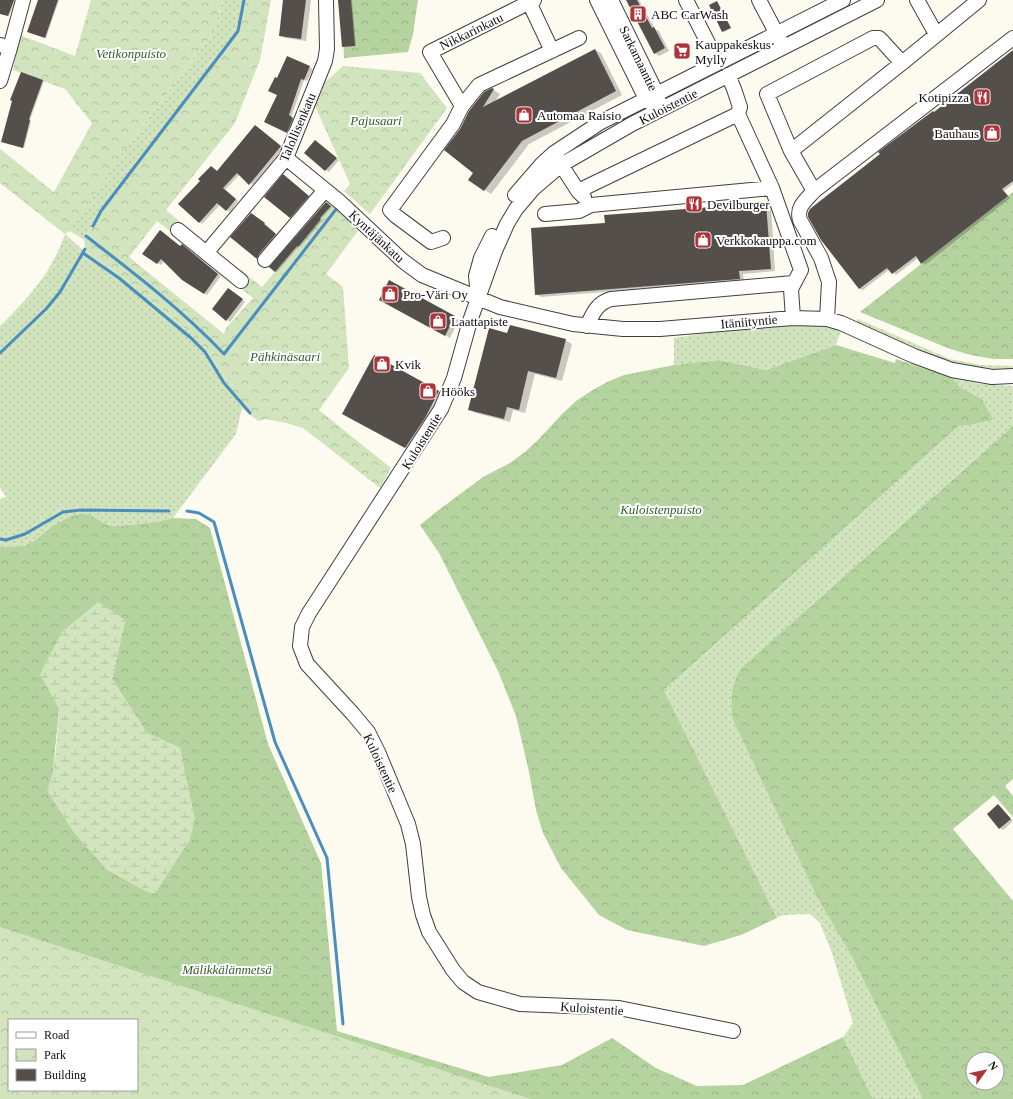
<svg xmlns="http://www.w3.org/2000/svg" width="1013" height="1099" font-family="Georgia,serif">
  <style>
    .grass { fill: url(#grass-dots) }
    .forest { fill: url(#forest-crowns); fill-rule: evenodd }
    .wetland { fill: url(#wetland-marsh) }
    .park { fill: url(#park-crowns); fill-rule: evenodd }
    .shadow { fill: #0003 }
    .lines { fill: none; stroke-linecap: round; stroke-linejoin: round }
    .stream { stroke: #498ebe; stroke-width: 3 }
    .building { fill: #554f4b }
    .minor-casing { stroke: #404040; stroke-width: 16 }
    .minor { stroke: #fff; stroke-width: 14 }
    .labels { text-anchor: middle; stroke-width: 4; stroke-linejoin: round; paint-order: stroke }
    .poi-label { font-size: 13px; fill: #0d0d0d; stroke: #fff; text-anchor: start }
    .street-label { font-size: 13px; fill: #0d0d0d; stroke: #fff }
    .park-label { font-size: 13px; font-style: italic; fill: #305e25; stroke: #fff }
  </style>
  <defs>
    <pattern id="grass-dots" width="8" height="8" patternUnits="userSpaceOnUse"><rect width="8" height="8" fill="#d1e4bd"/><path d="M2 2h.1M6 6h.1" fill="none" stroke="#b2c2a1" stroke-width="1.8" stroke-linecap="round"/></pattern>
    <pattern id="forest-crowns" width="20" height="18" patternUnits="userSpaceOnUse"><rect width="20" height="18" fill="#b5d39e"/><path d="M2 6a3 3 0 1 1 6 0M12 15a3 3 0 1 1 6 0" fill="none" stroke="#9ab487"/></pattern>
    <pattern id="wetland-marsh" width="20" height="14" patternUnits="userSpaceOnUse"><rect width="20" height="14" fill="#d1e4bd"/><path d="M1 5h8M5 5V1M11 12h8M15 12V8" fill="none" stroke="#b2c2a1"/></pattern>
    <pattern id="park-crowns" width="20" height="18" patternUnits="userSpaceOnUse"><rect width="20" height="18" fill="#d1e4bd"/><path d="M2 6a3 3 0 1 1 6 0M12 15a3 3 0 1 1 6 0" fill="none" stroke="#b2c2a1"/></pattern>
  </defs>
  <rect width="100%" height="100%" fill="#fdfbef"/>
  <path class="grass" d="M222,0H243L238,31L101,211L84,240L70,231L76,216L130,142L215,31Z
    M65,234L86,253L121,276L195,337L213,359L242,408L236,434L173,518L156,522L120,526H109L100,522L51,527L34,541L24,546L0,547V499L6,497L0,487V326C29,297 51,274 65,234Z
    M858,319L950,359L981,365L1013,366V369H981L949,362L856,323Z
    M814,324L841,331L836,345L766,370L719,360L674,365V338C721,330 767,326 814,324Z
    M953,378L981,384L1013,386V426L741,668L817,897L853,959L923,1099H873L843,1037L853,1023L832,953L820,923L810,914L784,915L777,918L664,690L959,426L970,425L992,420L982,399L960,387Z"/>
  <path class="forest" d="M342,0H418L413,34L408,52L344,58Z
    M1013,192V359H993L971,355L950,349L860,312Z
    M836,345L895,363L896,359L953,378L960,387L982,399L993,420L970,425L959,426L664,690L777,918L741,935L704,946L627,930L599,915L561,868L543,833L536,810L529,772L516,716L498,671L439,553L420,525L436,512L483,477L510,463L525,452L538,440L563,413L576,401L591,391L607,382L624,375L674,365L719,360L766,370Z
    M1013,426V779L1005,786L1013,796V817L994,795L953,829L1013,901V1099H923L853,959L817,897L733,720C730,699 731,687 741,668ZM973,1059H997V1083H973Z
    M81,514L90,515L109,526H120L156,522L173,518L196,519L210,528L268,744L321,863L337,1031L489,1077L562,1065L612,1038L656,1068L697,1086L743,1085L843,1037L873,1099H0V547L24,546L34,541L51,527L72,516ZM125,620L112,679L147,733L180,748L190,839L155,893L53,771L59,709ZM9,1020H137V1090H9Z"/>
  <path class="wetland" d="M98,602L125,620L112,679L147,733L180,748L195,819L190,839L155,893L151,894L107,870L75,834L47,791L53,771L56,751L59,709L40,674L62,632Z"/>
  <path class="park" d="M91,0H222L215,31L130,142L70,231L65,234L0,183V149L54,192L92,123L65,89L13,70L20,35L75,56Z
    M243,0H271L260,60L235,123L166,210L183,224L175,235L157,221L129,257L224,334L226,328L253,298L232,281L241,270L262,287L333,203L358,231L326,274L343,287L349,368L319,410L391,468L380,488L303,428L286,423L266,419L258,421L242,408L213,359L195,337L121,276L86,253L84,240L101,211L238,31Z
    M343,66L420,73L447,108L370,214L344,191L350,184L315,106L323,84Z
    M0,927L531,1099H0ZM9,1020H137V1090H9Z"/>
  <path class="shadow" d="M0,0H15L9,16L0,13Z
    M46,0H59L46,38L29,32Z
    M284,0H311L306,41L285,38L280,35Z
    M339,0H352L356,46H343Z
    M627,0H639L655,29L659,31L669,51L659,56L655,53Z
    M717,2L731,28L724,32L723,31Z
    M595,50L601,53L622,95L529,144L491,194L485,190L475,173L446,150L492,89L500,94L495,102Z
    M1013,52V184L1004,191L1010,198L925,265L918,258L896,275L890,269L863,290L860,289L822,240L809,211L812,207Z
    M287,57L313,69L307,81L304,80L291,118L295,120L290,133L268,123L278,95V80Z
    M22,73L44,81L30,120L31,121L24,148L3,142Z
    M256,126L283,148L253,185L240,174L225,190L238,201L230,212L220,205L202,224L179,204L218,172Z
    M318,143L339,160L329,172L305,153Z
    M287,178L312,199L294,220L290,217Z
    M328,204L332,207L320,220L322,221L300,247L299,246L277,272L275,271Z
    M766,204L771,207L775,271L743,274L744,281L541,297L536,294L606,224L605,216Z
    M255,216L268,226L279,237L261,261L232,237Z
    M161,231L181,247H185L221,276L207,295L183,279L164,261L161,265L144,253Z
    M390,281L459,320L450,338L380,299Z
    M231,290L245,302L230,322L213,309Z
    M508,334L565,340L572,344L562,381L535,374L525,413L513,410L510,422L476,413L469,409Z
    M374,357L443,394L410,450L343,414Z
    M999,806L1013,821L1003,830L1000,828Z"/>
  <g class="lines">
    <path class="stream" d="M93,226L101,211L229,43L238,31L244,0
      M86,236C134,273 182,310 224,354L337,208
      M83,253L119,278L191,338L205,352L224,383L250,413
      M0,353L46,309L60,292L85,249
      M187,511L199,513L214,522L275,742L327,858L343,1024
      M0,539L6,540L25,534L63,512L81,510L169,511"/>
  </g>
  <path class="building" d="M0,0H14L8,16L0,14Z
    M38,0H58L45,38L27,32Z
    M283,0H306L301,39L279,36Z
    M338,0H351L355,46L342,47Z
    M626,0H637L652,28L654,27L665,48L654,54Z
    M717,1L731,28L722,32L709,5Z
    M595,49L616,91L522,141L484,191L468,180L473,173L444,150L460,129L469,111L484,92L492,88L494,89L483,107Z
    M1013,50V181L1002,189L1008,196L921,264L916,256L892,274L887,268L859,289L821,240L808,217V213L810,209L880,154L878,152L933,111L934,112Z
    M287,56L310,66L304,80L301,79L289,115L293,118L287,133L264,122L277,95L268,91L275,77L277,78Z
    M21,72L43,80L29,119L30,120L23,148L1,142L12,101L10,100Z
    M255,125L281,146L249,185L237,173L223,188L236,199L226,211L217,203L199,223L178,204L200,181L198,179L211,166L217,171Z
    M315,140L337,158L325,171L304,153Z
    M283,174L309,196L290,218L264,197Z
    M326,202L331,206L320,218L321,219L298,247L297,246L275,272L269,267Z
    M766,203L771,269L739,271L740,279L535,295L531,228L605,223L604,215Z
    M251,213L265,223L264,224L276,234L259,254L257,259L230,237Z
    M160,230L180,246L182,244L218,274L204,294L182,280L161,259L157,264L142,254Z
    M389,280L455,316L445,336L379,300Z
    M228,288L243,299L226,321L212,309Z
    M510,325L566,339L556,378L528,371L519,410L507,407L504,419L468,410L489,328L507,333Z
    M374,355L439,391L425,418L405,448L342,414Z
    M998,804L1011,819L999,829L987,814Z"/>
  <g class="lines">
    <g class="minor-casing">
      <path id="minor" d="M597,0L646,99L653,105
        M611,0L657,94L659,103
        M686,0L708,43
        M759,0L781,42
        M917,0L936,34
        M529,2L552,51
        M0,45L10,48L0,81
        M10,48L23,0
        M462,106L430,52L534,0
        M738,114L772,188L801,270L791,289L793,318
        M791,151L767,94L873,38H879L882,41L902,63L979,0
        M556,157L578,191L584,197
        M286,158L340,202L403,261L422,275L500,307L573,324L623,329H660L793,318L827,319L841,323L914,356L952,370L992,377L1013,376
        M578,191L738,114L740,107L734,89L728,75
        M814,191L791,151L902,63
        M515,195L541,165L554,153L601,122L843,0
        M545,214L579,211L591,205L772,188
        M178,230L241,281
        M443,238L431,242L396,216L390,210L453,124L462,106L479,85L579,38
        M207,252L286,158L325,61L327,49L326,0
        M265,260L325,190
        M478,296L476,276L481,258L492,236
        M827,319L829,282L821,258L800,220C796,207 806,200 814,191L1013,38
        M587,326C593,313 597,303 611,299L793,283
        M733,1031L619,1008L520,1004L478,992L463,982L453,970L429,932L423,915L419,897L413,844L408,824L378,752L368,732L353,714L307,664L300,646L302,627L309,613L441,409L454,378L470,321L495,251L507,224L516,209L533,189L561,165L632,124L877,0"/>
    </g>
    <use href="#minor" class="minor"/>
  </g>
  <defs>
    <g id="building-square" transform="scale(0.9)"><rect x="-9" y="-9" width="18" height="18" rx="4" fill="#ad353a" stroke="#fff"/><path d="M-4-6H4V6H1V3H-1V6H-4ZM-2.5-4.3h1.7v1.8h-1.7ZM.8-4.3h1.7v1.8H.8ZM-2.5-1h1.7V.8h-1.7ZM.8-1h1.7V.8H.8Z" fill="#fff"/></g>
    <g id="supermarket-square" transform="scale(0.9)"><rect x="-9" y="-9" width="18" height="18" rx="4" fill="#ad353a" stroke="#fff"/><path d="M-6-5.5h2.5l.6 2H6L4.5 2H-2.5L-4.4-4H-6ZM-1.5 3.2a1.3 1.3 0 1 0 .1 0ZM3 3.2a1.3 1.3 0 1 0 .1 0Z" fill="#fff"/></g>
    <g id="restaurant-square" transform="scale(0.9)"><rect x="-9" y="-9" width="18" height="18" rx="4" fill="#ad353a" stroke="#fff"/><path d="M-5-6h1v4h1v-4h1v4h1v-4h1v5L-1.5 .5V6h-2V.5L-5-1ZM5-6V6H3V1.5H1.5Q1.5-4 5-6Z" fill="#fff"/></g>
    <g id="shop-square" transform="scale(0.9)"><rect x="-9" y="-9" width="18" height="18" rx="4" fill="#ad353a" stroke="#fff"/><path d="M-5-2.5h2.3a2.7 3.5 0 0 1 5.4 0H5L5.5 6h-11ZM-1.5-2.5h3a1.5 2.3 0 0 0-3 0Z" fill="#fff"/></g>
  </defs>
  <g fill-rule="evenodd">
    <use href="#building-square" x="638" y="14"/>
    <use href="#supermarket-square" x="682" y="51"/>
    <use href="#restaurant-square" x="982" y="97"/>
    <use href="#shop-square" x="524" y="115"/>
    <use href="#shop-square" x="992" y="133"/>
    <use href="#restaurant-square" x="694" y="204"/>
    <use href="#shop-square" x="703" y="240"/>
    <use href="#shop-square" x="390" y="294"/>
    <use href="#shop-square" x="438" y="321"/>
    <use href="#shop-square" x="382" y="364"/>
    <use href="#shop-square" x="428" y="391"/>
  </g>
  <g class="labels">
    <g class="poi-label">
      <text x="651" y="19">ABC CarWash</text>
      <text x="695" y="49">Kauppakeskus<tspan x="695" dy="15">Mylly</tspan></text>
      <text x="969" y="102" text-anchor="end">Kotipizza</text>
      <text x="537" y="120">Automaa Raisio</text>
      <text x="979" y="138" text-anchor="end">Bauhaus</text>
      <text x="707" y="209">Devilburger</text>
      <text x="716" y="245">Verkkokauppa.com</text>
      <text x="403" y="299">Pro-Väri Oy</text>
      <text x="451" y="326">Laattapiste</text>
      <text x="395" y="369">Kvik</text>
      <text x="441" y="396">Hööks</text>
    </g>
    <g class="street-label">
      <text transform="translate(471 31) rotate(-26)" y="5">Nikkarinkatu</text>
      <text transform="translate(639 58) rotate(64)" y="5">Sarkamaantie</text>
      <text transform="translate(668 106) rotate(-27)" y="5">Kuloistentie</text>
      <text transform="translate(297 127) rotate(-67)" y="5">Talollisenkatu</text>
      <text transform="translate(377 236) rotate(43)" y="5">Kyntäjänkatu</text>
      <text transform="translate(749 321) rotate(-5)" y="5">Itäniityntie</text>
      <text transform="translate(421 441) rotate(-58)" y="5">Kuloistentie</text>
      <text transform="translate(381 763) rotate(65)" y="5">Kuloistentie</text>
      <text transform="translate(592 1008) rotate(4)" y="5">Kuloistentie</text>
    </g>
    <g class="park-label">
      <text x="131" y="58">Vetikonpuisto</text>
      <text x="376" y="125">Pajusaari</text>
      <text x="285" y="361">Pähkinäsaari</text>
      <text x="661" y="514">Kuloistenpuisto</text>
      <text x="227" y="974">Mälikkälänmetsä</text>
    </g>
  </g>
  <rect x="8" y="1019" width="130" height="72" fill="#ffffff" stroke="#9e9e9e"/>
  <rect x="16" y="1032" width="20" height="6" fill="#ffffff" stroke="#9e9e9e"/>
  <text x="44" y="1039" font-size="12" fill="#0d0d0d">Road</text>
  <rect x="16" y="1049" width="20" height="12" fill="url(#park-crowns)" stroke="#9e9e9e"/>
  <text x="44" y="1059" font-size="12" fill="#0d0d0d">Park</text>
  <rect x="16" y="1069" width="20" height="12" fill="#554f4b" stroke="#9e9e9e"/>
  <text x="44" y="1079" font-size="12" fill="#0d0d0d">Building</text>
  <g transform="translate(985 1071) rotate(57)"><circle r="19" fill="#ffffff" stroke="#9e9e9e"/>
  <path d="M0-3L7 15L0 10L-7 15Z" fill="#ad353a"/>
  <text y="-6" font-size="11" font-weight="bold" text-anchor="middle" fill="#0d0d0d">N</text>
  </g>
</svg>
